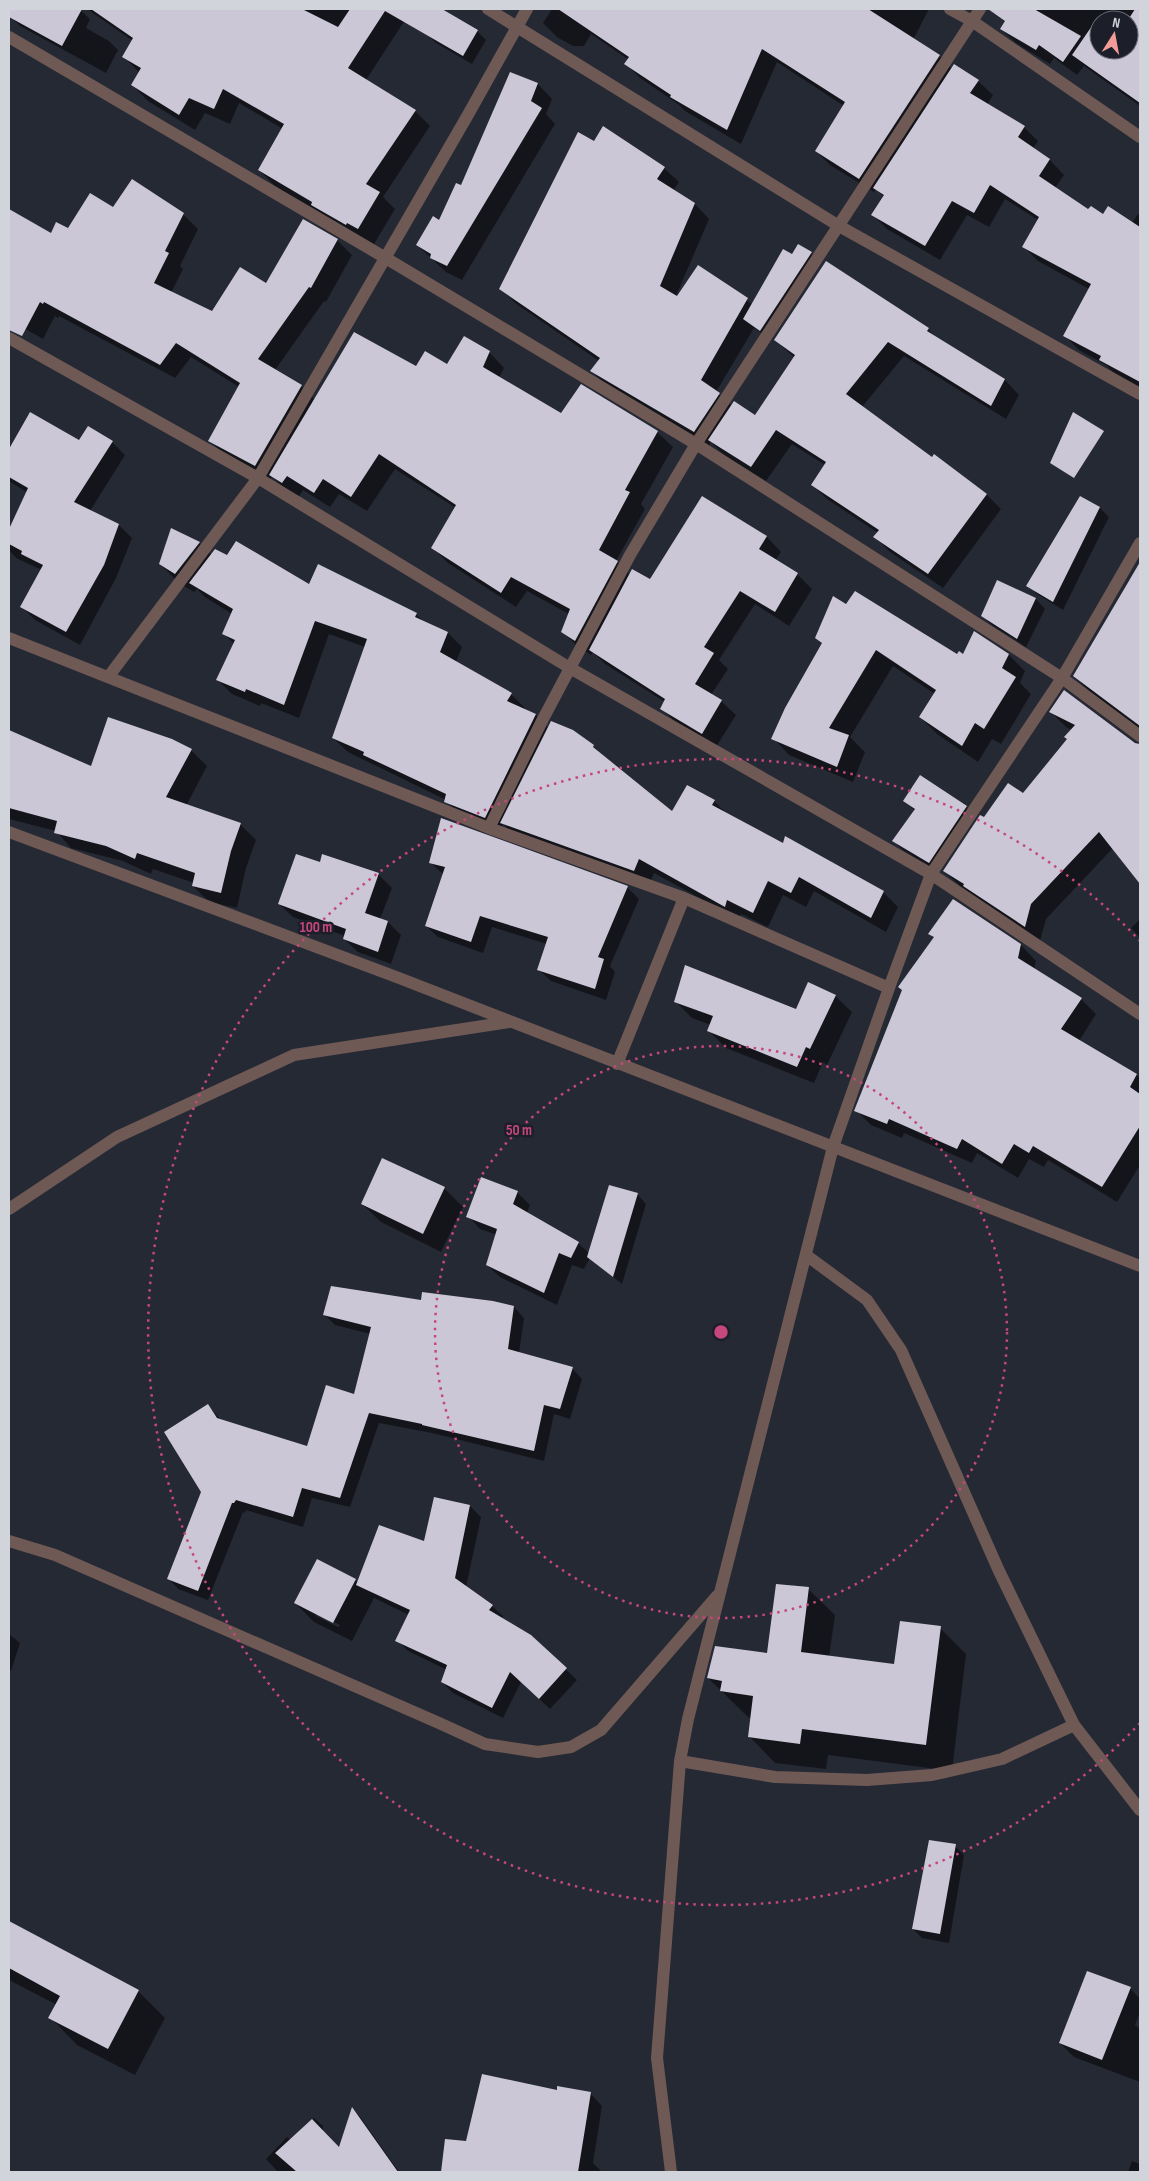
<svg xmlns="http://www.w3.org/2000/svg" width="1149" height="2181" font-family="'Sofia Sans Condensed',sans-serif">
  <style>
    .shadow { fill: #0007; fill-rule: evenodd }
    .building { fill: #cbc7d6 }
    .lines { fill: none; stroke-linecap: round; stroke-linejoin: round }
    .minor { stroke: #6f5955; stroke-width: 12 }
    .ring { fill: none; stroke: #c6477b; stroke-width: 2.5; stroke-dasharray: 2.5 5 }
    .centre { fill: #c6477b; stroke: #1c1f2a; stroke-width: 2.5 }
    .ring-label { font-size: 15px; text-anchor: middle; font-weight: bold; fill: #c6477b; stroke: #1c1f2a; stroke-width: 5; stroke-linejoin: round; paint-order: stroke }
  </style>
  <rect width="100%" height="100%" fill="#252934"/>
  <path class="shadow" d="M16,9H79L90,19L86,28L109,41L118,50L106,73L20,26L11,17Z
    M87,9H404L409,14L366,80L415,111L430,126L383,197L395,209L374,244L275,186L259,170L283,129L239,103L230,124L205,113L195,130L148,101L132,85L140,73L124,57L133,41Z
    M552,9H929L913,40L939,56L952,69L978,81L993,95L987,105L1024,127L1038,141L1033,149L1050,160L1064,175L1055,188L1089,211L1132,223L1138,214L1140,216V388L1115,374L1106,365L1079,350L1064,335L1089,289L1038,261L1024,247L1038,220L1005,199L989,227L967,215L940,260L887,229L873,215L884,197L876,189L874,192L830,165L816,151L844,106L777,62L741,144L685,111L678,104L640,78L626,64L629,60L591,34L584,46H573L557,37L543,23Z
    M1013,9H1140V106L1084,66L1077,75L1054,58L1050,64L1016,43L1001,29ZM1099,20H1129V50H1099Z
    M477,31L486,40L472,64L436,43L427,34Z
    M511,73L538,84L552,99L546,114L555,124L462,280L446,272L417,245L440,222L462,187Z
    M594,143L664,168L679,182L673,191L695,204L709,219L676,296L678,297L699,266L753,305L793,256L811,253L820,262L770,339L754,328L716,392L732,406L755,417L795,358L775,340L928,329L938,340L1005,380L1019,395L1006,419L904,356L862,407L932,458L986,494L1001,509L943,588L890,552L875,537L878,533L827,499L812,485L825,465L792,444L766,481L724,455L711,442L709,446L606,385L592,371L599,361L515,303L501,288Z
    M113,209L183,214L198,229L180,266L183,269L171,293L212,313L266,285L337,240L352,255L326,302L324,301L275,370L301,386L315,400L416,368L448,366L489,352L504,368L499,378L561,415L657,432L673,447L641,504L645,509L616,561L630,575L650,581L702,498L767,537L781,552L775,561L797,574L812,589L789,626L755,604L719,660L728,669L711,695L721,701L736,715L716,747L676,723L662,708L665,702L605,664L593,652L591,655L578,647L563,632L569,614L527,591L516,607L448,563L433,548L456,508L395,469L367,511L339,494L330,507L303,490L298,498L286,490L272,476L270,480L224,455L210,440L239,387L191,357L175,378L59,316L58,318L55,316L43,339L11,321L9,319V211L51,235Z
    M31,414L79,442H112L125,455L90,511L119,525L132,538L116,578L80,645L35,620L22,607L42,570L16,558L9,550V532L28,493L9,481V452Z
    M1080,498L1100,508L1109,517L1063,610L1037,594L1028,585Z
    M199,543L212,555L309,586L318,565L416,614L425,623L448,633L462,647L456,662L511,694L525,708L524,710L536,715L549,728L593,746L609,762L672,813L714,801L727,814L784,845L883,892L898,907L886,932L814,891L806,907L783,895L768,927L741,914L740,920L654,873L649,885L517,838L503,824L500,831L460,816L446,800L348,752L333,738L365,647L329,634L299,718L261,703L260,706L232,694L218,680L234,644L224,634L232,614L205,597L197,589L194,592L179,583L160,564Z
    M1129,580L1140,587V678L1135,686L1140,690V729L1089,691L1074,676Z
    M998,581L1036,599L1045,609L1026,647L992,625L982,616Z
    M846,605L957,655L964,656L974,633L1009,655L1025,671L1020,683L1031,694L1001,744L992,739L978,762L937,734L920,717L935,694L893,666L850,737L865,752L853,782L789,755L773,738L823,644L816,638Z
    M1051,712L1140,744V882L1113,848L1046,919L1040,941L960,886L944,871L984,819L1023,795L1068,740L1072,730L1066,727Z
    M9,734L92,767L191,750L207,766L186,806L240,824L256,840L246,868L237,908L209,902L193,886L194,883L153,869L151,874L123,861L71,848L56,831L9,819Z
    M905,801L966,807L975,816L938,871L903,850L894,841L915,811Z
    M431,863L627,887L639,899L610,966L615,972L606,1000L551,981L539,970L547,944L492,927L483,953L438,937L426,926L444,875Z
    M378,874L392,888L380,919L388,922L401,935L391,964L358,952L344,939L345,936L293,917L279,904Z
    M1140,919V938L1131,928Z
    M930,933L1021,945L1036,961L1034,969L1081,999L1096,1014L1079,1041L1140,1077V1165L1117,1202L1048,1160L1044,1167L1029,1159L1018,1178L977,1153L972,1163L904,1133L902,1138L871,1125L856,1110L935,938Z
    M835,996L852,1012L827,1065L823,1062L814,1083L726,1048L709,1031L711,1025L692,1018L675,1001L796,1010Z
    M444,1188L463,1207L441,1252L381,1222L362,1204Z
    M517,1192L530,1205L527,1213L578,1243L590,1254L637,1194L646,1204L622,1284L590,1258L584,1269L572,1265L557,1305L500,1277L487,1265L497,1235L480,1229L468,1216Z
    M422,1301L514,1307L524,1318L519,1353L572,1368L582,1379L570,1419L554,1414L544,1461L432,1433L379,1423L350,1507L312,1498L303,1527L246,1510L245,1513L243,1512L208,1600L178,1589L168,1578L203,1492L208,1406L221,1420L308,1447L355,1396L371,1334L335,1325L325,1315Z
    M470,1506L481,1517L466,1587L492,1606L503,1616L502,1618L531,1636L577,1680L550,1709L521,1682L503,1718L453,1693L442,1682L447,1670L408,1651L397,1640L409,1615L374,1598L352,1641L314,1622L295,1603L355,1580L358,1583L425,1543ZM316,1613L340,1625L338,1627L316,1616Z
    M808,1589L835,1615L829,1657L896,1665L940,1628L966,1654L952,1771L828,1755L826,1769L775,1763L749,1736L751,1718L748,1717L708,1678L768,1654Z
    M9,1634L20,1643L11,1671L9,1670Z
    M955,1846L964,1855L949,1943L922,1938L913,1929Z
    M9,1922L138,1991L165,2018L135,2075L77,2045L50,2017L57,2005L9,1980Z
    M1130,1988L1140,1999V2012L1135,2025L1140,2029V2082L1074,2057L1060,2043Z
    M479,2090L590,2093L602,2106L593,2163L602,2172H472Z
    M353,2109L361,2118L399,2172H278L266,2159L287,2137L291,2140L314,2118L323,2126V2132L340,2149Z
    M1132,2161L1140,2164V2172H1128Z"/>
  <path class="building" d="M9,9H82L62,46L9,17Z
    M91,9H302L338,27L350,9H442L478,30L463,56L385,11L348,68L416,110L366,184L380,192L358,229L347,223L346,225L311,205L312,202L258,170L284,124L223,89L214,109L189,98L179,115L131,85L141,68L122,57L133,38Z
    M558,9H868L940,55L859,179L815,151L845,102L762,49L727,130L670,97L671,95L624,64L629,57Z
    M988,9H1034L1081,36L1063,62L1039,45L1036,50L1000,29L1005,21Z
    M1135,9H1140V103L1072,55L1094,23L1099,27V50H1129L1128,20Z
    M954,64L979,80L970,93L1025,126L1018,137L1050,159L1039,176L1088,209L1091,206L1103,214L1108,206L1140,227V382L1099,360L1101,356L1063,336L1091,284L1022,247L1039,217L990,185L974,213L952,201L925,246L871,215L884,195L873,188Z
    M510,72L538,83L531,101L542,108L447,266L430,258L431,254L416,245L433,216L439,220L456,183L461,185Z
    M603,126L665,167L657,179L695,203L660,286L677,296L698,265L748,298L701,380L720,393L694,432L590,371L600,358L499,289L578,132L594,141Z
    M132,179L184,213L165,251L169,253L154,283L212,311L240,267L266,283L303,219L338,239L311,288L309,287L258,359L302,385L255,466L208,441L240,383L176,343L160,365L44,302L43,304L40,302L22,336L9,330V209L51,233L56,222L68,228L90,193L113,207Z
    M798,244L812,252L760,331L743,319L783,249L792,254Z
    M826,261L929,328L927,331L1005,379L991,406L888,342L846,394L932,457L934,454L987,494L928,574L873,537L879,530L811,485L826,462L776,430L751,467L708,440L734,401L755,415L795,355L774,340Z
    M354,332L416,366L425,351L447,364L464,336L490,351L483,367L561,413L581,384L658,431L625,490L630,492L599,550L618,561L575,641L561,632L570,609L511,577L501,593L431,548L456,505L379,454L351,497L323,479L314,493L287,476L282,483L269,475Z
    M30,412L79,440L88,426L113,441L74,502L119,524L104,565L66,632L20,607L43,565L21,554L22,551L9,544V529L28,488L9,477V449Z
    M1073,412L1104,431L1074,478L1050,463Z
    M702,496L767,536L759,549L798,573L775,612L740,591L704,647L714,653L695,684L722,700L702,734L660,709L665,699L589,650L632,569L650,579Z
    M1080,496L1100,507L1053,602L1026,586Z
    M171,528L200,542L175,574L159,564Z
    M236,541L309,584L318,564L417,613L415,617L448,632L440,652L512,693L507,701L536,714L485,818L444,802L446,794L363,755L364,752L332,738L367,639L315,621L284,705L246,689L245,692L216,680L235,640L222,634L233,609L189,583L215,549L227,555Z
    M1140,562V726L1073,676Z
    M997,580L1036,598L1017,639L981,616Z
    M855,591L957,654L959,651L963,654L974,631L1009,654L1002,668L1016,677L984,729L975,723L962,746L919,717L936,690L876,650L829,728L849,735L837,767L771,739L785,708L822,643L815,638L833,596L846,604Z
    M1064,690L1135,743L1140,744V884L1099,832L1031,904L1025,927L963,886L964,884L943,871L980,815L984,817L1008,783L1023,793L1067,739L1064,737L1075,725L1049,712Z
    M108,717L172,739L192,749L166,797L241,823L231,851L221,893L192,886L195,873L137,853L135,859L106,846L54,833L57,821L9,808V730L91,766Z
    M551,721L573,730L594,745L593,747L672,811L687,785L715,800L712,805L783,843L785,836L884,891L871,918L799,877L791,893L768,881L753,913L727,900L725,907L639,859L634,871L500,823Z
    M920,775L967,806L929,863L892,841L915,809L903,801Z
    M441,818L628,886L598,957L604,959L595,989L537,970L548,937L480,916L471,942L425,926L445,867L429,863Z
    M296,854L320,862L322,854L379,873L365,913L388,921L378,952L343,939L346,929L278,904Z
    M953,899L1021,944L1018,958L1082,998L1061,1029L1137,1074L1130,1087L1140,1094V1126L1102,1187L1033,1146L1029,1153L1014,1144L1002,1164L962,1139L957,1149L889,1119L887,1124L854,1111L902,990L898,987L934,937L928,934Z
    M685,965L796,1009L808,982L836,995L810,1049L806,1047L797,1067L707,1031L713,1016L674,1002Z
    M382,1158L445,1187L423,1234L361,1204Z
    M481,1177L518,1191L513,1204L579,1242L571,1258L559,1253L544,1293L486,1265L497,1229L466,1217Z
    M609,1185L638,1193L613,1277L587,1257Z
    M331,1286L421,1300L422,1292L493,1301L514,1306L508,1349L573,1367L560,1409L544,1405L534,1451L422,1425V1424L369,1413L340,1498L302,1488L293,1517L236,1500L234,1503H232L198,1591L167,1579L201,1492L164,1432L208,1404L217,1418L307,1446L326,1385L354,1394L371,1327L323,1315Z
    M434,1497L470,1505L455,1578L493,1605L489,1610L531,1635L567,1668L539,1699L510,1672L492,1708L441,1682L447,1665L395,1641L410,1610L356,1585L379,1525L424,1541Z
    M317,1559L356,1579L333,1623L294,1603Z
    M776,1584L809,1587L801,1652L894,1664L900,1621L941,1626L926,1745L802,1729L800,1744L748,1737L753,1696L720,1691L722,1681L707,1678L715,1646L767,1653Z
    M929,1840L956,1844L940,1934L912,1929Z
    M9,1921L139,1990L108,2049L48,2018L60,1996L9,1968Z
    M1087,1971L1131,1987L1102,2060L1059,2043Z
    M482,2074L557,2090V2086L591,2092L578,2172H441L445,2139L466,2141Z
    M352,2107L398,2172H297L275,2153L312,2119L339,2147Z"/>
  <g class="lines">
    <path class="minor" d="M488,9L839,226L1140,394
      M950,9L972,21L1140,137
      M9,37L384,257L696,444L1062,678L1140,736
      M9,338L258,478L570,668L931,874L1140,1014
      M9,638L489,828L684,898L889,988
      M109,676L258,478L469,113L527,9
      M489,828L543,719L630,555L696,444L980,9
      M9,832L399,978L1140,1266
      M617,1064L684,898
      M9,1209L117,1137L294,1055L509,1022
      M806,1255L867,1300L901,1350L999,1571L1074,1725L1140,1810
      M9,1541L55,1555L439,1723L485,1744L538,1752L571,1747L601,1730L717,1596
      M680,1761L775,1777L867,1780L932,1775L1002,1759L1074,1725
      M671,2172L657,2058L680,1761L688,1719L833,1147L889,988L931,874L1062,678L1140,543"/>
  </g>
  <g class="ring">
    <circle cx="721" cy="1332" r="286"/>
    <path d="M1140 1723A573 573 0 1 1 1140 941"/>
  </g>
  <circle cx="721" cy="1332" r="8" class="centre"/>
  <g class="ring-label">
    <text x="316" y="932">100 m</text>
    <text x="519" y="1135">50 m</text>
  </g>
  <rect width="1149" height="2181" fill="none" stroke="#d1d4db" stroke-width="20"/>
  <g transform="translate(1114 35) rotate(11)"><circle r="24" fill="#1c1f2a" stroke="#646771"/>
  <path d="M0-4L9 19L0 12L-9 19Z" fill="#f59b97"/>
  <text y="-8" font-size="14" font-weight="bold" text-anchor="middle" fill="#d1d4db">N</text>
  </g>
</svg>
